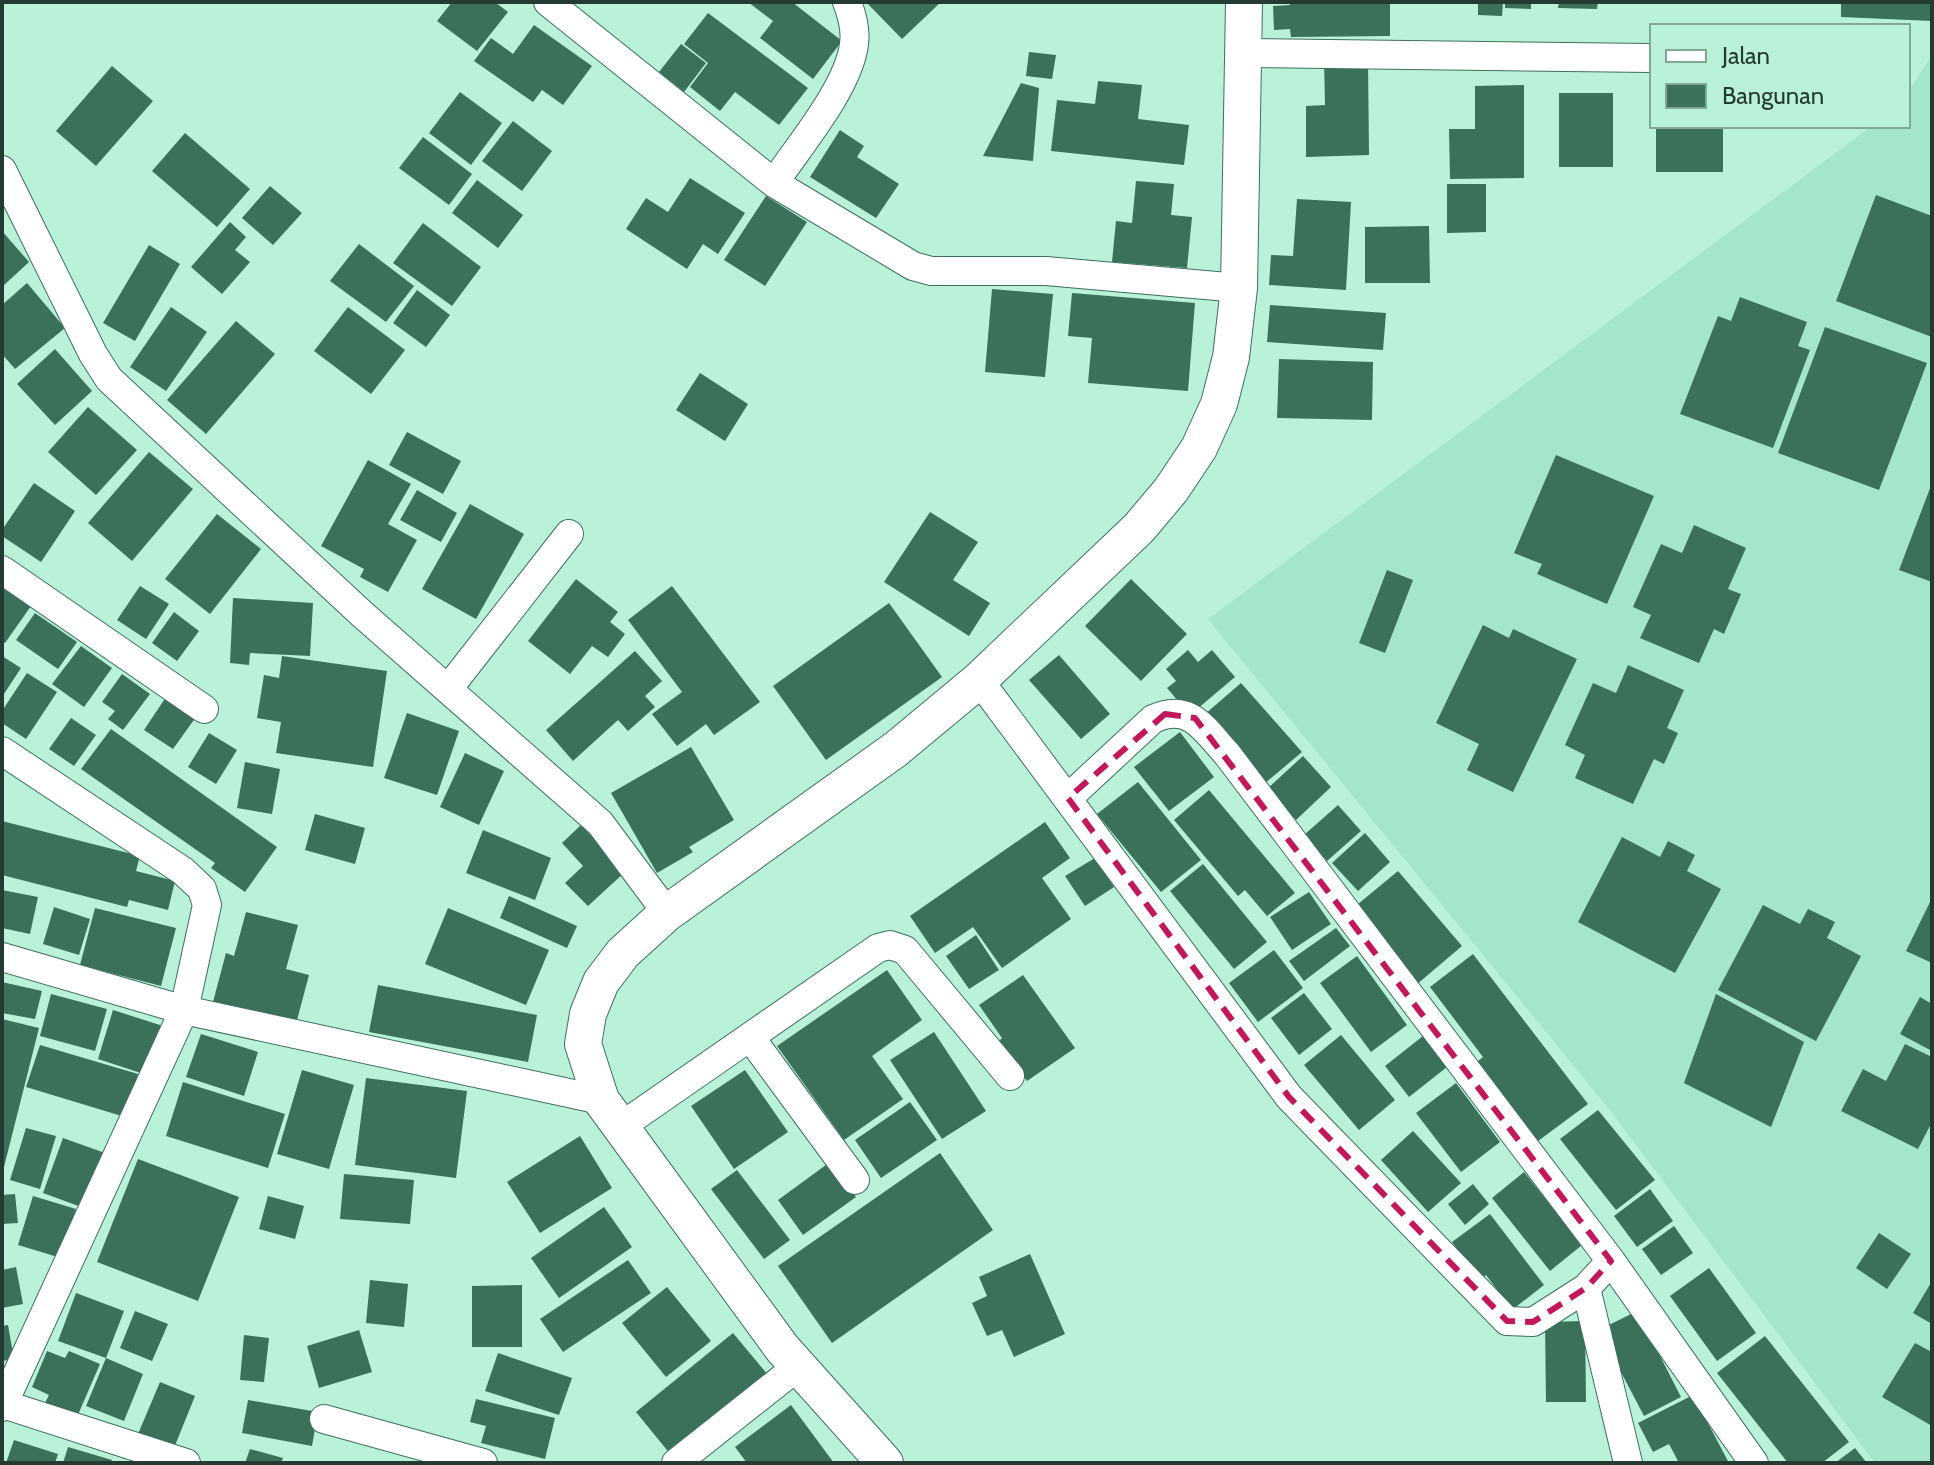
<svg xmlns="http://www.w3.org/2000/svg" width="1934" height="1465" font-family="Cabin,sans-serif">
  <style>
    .built { fill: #a5e6cb }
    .building { fill: #3b705b }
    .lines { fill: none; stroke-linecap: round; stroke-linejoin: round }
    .minor-casing { stroke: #3c715c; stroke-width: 30 }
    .tertiary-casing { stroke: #3c715c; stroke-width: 38 }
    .minor { stroke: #fff; stroke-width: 28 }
    .tertiary { stroke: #fff; stroke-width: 36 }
    .marked { fill: none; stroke: #c2185b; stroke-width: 6; stroke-dasharray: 16 10; stroke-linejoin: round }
  </style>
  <rect width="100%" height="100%" fill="#baf2d9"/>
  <path class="built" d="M1932,55V1463H1875L1609,1109L1208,619L1872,126H1908V92Z"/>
  <path class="building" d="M452,2H495L508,12L477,51L437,21Z
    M748,2H792L842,41L813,79L760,38L773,21Z
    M866,2H941L902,39Z
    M1290,2H1390V36L1291,37L1290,29L1274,30L1273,6L1290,5Z
    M1478,2H1503L1502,16L1478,15Z
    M1505,2H1531V9L1505,8Z
    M1559,2H1598L1597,9L1558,8Z
    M1841,2H1932V21L1841,17Z
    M708,13L808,88L779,125L735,92L720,111L690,87L708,63L684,44Z
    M534,25L592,66L563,105L542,90L533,102L474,61L491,38L513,54Z
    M681,44L706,63L684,92L659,72Z
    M1029,52L1056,55L1052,79L1026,76Z
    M1324,59H1368L1369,155L1306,157V106L1325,105Z
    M112,66L153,101L96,166L56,131Z
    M1098,81L1142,85L1138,119L1189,125L1184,165L1051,151L1057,100L1095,104Z
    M1021,83L1039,88L1033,161L983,156Z
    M1524,85V178L1450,179L1449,129H1475V86Z
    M460,92L502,123L471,165L429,133Z
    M1559,93H1613V167H1559Z
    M513,121L552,151L522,191L482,161Z
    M1656,126H1723V172H1656Z
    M840,130L864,146L857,157L899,184L876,218L810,177Z
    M185,133L250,189L217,227L152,171Z
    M423,137L472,174L449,205L399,168Z
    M690,178L745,213L718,254L703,244L687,269L626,229L646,198L668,212Z
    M477,180L523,215L498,248L452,213Z
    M1136,181L1174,184L1171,215L1192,217L1187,268L1112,262L1116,221L1132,223Z
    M1447,184H1486V232L1447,233Z
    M270,186L302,213L273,245L242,218Z
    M1876,195L1932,216V337L1836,301Z
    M766,196L807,222L765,286L724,260Z
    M1297,199L1351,202L1346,290L1269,285L1271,255L1293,256Z
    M230,222L246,237L235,250L250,262L222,294L191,267Z
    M423,223L481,267L452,306L393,263Z
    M1429,226L1430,283H1365V227Z
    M2,231L29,262L2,287Z
    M359,244L414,286L386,322L330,281Z
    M149,245L180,264L135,341L103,323Z
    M27,283L65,328L15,369L2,354V305Z
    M992,289L1053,294L1045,377L985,372Z
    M417,290L450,315L426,347L393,323Z
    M1072,293L1195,303L1188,391L1088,383L1092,338L1068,336Z
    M1740,297L1807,322L1798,346L1810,350L1773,448L1680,414L1718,316L1731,321Z
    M1270,305L1386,313L1383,350L1267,342Z
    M171,307L207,332L166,391L130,367Z
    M348,307L405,350L371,394L314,351Z
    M236,321L275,354L206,434L167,400Z
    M1825,327L1927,363L1879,490L1778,453Z
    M55,349L92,391L55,425L17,384Z
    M1279,359L1373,362L1372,420L1277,418Z
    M700,373L748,404L725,441L676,410Z
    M88,407L137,450L96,495L48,452Z
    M407,432L461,461L443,494L389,465Z
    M149,452L193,489L132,561L88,523Z
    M1556,455L1654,496L1607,604L1537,574L1542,564L1514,553Z
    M368,460L411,484L388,524L417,540L388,592L360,577L364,569L321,546Z
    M34,483L75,511L41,562L2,536V530Z
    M1932,483V582L1899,570Z
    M417,490L457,513L441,542L400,520Z
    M470,504L524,534L476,619L422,589Z
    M930,512L978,542L953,580L990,603L969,636L884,582Z
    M217,514L261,549L210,614L165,579Z
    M1694,525L1746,548L1728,589L1741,594L1724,634L1714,629L1699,663L1640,638L1651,615L1633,607L1661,544L1682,553Z
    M1387,570L1413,580L1385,653L1359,643Z
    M576,579L618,612L610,622L625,634L608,657L592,646L570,674L528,641Z
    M1131,579L1187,634L1141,681L1085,626Z
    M2,586L31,606L5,643L2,641Z
    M140,586L169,604L146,639L117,620Z
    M672,586L760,702L714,735L706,724L677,746L652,714L682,692L628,620Z
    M233,598L313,603L310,656L250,653L249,665L230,663Z
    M889,603L942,677L826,760L773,686Z
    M174,612L199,631L177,661L152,643Z
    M35,613L77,642L58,669L16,640Z
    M1483,625L1509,638L1513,629L1577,659L1513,792L1467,770L1479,744L1436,723Z
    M81,646L112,668L84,707L52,684Z
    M1188,650L1198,662L1212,650L1235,677L1190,715L1167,688L1176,681L1166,669Z
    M635,651L662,681L645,696L655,707L628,731L618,720L573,761L546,730Z
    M1059,655L1110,714L1081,739L1029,680Z
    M2,656L21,668L2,697Z
    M282,656L387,671L373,767L276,753L281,722L257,718L264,675L279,678Z
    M1628,665L1684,690L1667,728L1678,733L1664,764L1654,759L1633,804L1575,778L1585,755L1565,745L1593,683L1616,693Z
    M27,673L57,692L26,739L2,723V711Z
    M122,674L150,694L123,730L108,719L115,711L102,702Z
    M1241,683L1302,752L1264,784L1204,715Z
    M166,697L196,717L173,749L144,730Z
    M407,713L459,731L437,795L384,778Z
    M71,718L96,735L74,766L49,749Z
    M111,729L277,847L245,892L211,868L215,863L81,769Z
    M1180,732L1214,777L1169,811L1134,767Z
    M209,733L237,750L216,784L188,767Z
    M691,747L734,820L689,847L693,852L657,873L611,793Z
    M465,753L504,771L479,825L440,807Z
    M1303,756L1331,787L1296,820L1267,789Z
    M245,762L280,769L272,814L237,808Z
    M1138,782L1201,860L1161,892L1097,814Z
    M1209,790L1295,893L1267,916L1245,890L1238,896L1174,820Z
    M1338,805L1361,831L1327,861L1304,835Z
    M315,814L365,828L355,864L305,850Z
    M2,821L140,856L136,871L175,881L168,910L129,900L127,907L2,875Z
    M1045,822L1070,858L1042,878L1071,919L1002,968L973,927L935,953L910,916Z
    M581,825L625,872L588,906L565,883L583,866L562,843Z
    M483,830L551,858L535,900L466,873Z
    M1365,833L1390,862L1358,891L1332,863Z
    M1622,837L1660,857L1668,841L1695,855L1687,871L1721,889L1675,973L1578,922Z
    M1095,858L1114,887L1085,906L1065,876Z
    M1203,864L1267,942L1234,969L1170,891Z
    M1398,871L1462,946L1416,985L1352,909Z
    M2,890L38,897L30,934L2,928Z
    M1309,892L1331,924L1292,950L1270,917Z
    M509,896L577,926L567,948L500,918Z
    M1932,898V963L1906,951Z
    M1763,905L1800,924L1808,909L1835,922L1827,938L1861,956L1816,1041L1718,990Z
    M54,907L90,919L79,955L43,944Z
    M95,908L176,928L161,986L80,965Z
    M448,908L549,950L526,1005L425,964Z
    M246,912L298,925L286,969L309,975L296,1024L213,1002L226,953L234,956Z
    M1336,928L1350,946L1304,981L1289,961Z
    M976,935L999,970L969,989L946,956Z
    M1274,950L1303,988L1258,1022L1229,983Z
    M1473,954L1588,1104L1538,1141L1477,1062L1483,1057L1430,987Z
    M1357,956L1407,1025L1371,1052L1320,983Z
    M887,970L922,1020L872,1056L903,1099L844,1140L777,1046Z
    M1023,975L1075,1048L1027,1081L999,1041L1002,1038L979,1005Z
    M2,982L42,991L35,1019L2,1013Z
    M378,985L537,1015L528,1062L369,1032Z
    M1304,993L1332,1029L1299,1055L1271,1018Z
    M51,994L107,1009L95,1051L40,1036Z
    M1716,994L1804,1042L1771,1127L1684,1083Z
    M1920,997L1932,1004V1051L1900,1034Z
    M113,1010L163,1026L147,1075L98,1059Z
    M2,1019L39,1028L3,1171H2Z
    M934,1032L986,1111L942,1139L890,1060Z
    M201,1034L258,1052L244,1096L186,1077Z
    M1341,1035L1395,1100L1359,1130L1304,1065Z
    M1423,1036L1447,1067L1409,1097L1385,1066Z
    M1905,1044L1932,1057V1122L1918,1149L1841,1111L1863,1069L1886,1081Z
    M40,1045L138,1074L125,1117L26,1087Z
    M302,1070L354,1085L329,1169L277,1154Z
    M745,1070L788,1132L734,1169L691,1106Z
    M366,1078L467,1091L456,1178L355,1165Z
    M183,1082L285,1114L268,1168L166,1136Z
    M1456,1083L1500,1142L1461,1172L1416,1113Z
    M910,1102L937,1140L881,1178L855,1140Z
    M1598,1110L1655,1180L1616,1210L1560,1139Z
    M26,1128L56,1136L40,1189L10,1180Z
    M1413,1131L1461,1183L1428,1212L1381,1160Z
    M580,1136L612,1188L540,1233L507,1182Z
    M63,1138L105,1153L84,1208L43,1193Z
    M940,1153L993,1230L832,1343L778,1266Z
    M138,1159L239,1197L198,1301L97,1262Z
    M830,1162L856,1197L803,1235L778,1200Z
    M737,1170L790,1240L764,1259L711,1189Z
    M1524,1172L1582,1245L1550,1271L1492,1198Z
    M344,1174L414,1180L410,1224L340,1219Z
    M1473,1184L1489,1204L1465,1225L1448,1204Z
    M1650,1189L1673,1221L1637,1247L1614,1216Z
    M15,1194L18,1223L2,1224V1195Z
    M33,1196L76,1209L61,1258L18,1245Z
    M268,1196L304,1206L295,1239L259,1229Z
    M604,1207L632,1247L559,1298L531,1258Z
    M1490,1214L1544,1285L1512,1310L1486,1275L1480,1280L1452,1242Z
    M1674,1226L1693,1253L1661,1275L1642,1249Z
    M1879,1233L1911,1254L1887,1289L1856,1268Z
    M1030,1254L1065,1334L1014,1357L1002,1330L987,1336L972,1303L987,1296L979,1277Z
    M628,1260L651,1293L563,1352L540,1319Z
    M16,1267L23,1304L2,1308V1270Z
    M1709,1268L1756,1333L1717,1361L1670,1296Z
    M370,1280L408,1284L404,1327L366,1323Z
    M1932,1281V1324L1913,1313Z
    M522,1285V1347H472V1286Z
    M667,1287L711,1341L666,1377L622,1323Z
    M76,1293L124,1311L106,1358L143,1374L124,1421L86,1406L106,1358L58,1341Z
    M135,1311L168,1324L152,1361L120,1348Z
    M1637,1311L1681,1397L1644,1416L1599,1330Z
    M1585,1321L1586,1402H1546L1545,1322Z
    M8,1325L14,1359L2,1361V1326Z
    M359,1330L372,1372L319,1388L307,1346Z
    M733,1333L768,1375L671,1455L636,1412Z
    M244,1335L269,1338L264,1382L240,1380Z
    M1765,1336L1849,1442L1822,1463H1788L1717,1373Z
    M1915,1343L1930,1351L1932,1347V1426L1882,1397Z
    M47,1351L65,1358L69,1351L100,1364L77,1417L45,1403L49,1395L32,1387Z
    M498,1353L572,1378L559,1415L485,1391Z
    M160,1382L195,1396L174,1448L138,1434Z
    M1693,1395L1729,1463H1679L1669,1444L1653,1452L1638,1423Z
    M476,1399L555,1418L545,1459L481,1443L486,1426L470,1422Z
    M248,1400L318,1412L312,1446L242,1433Z
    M791,1405L834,1463H747L735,1447Z
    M14,1440L58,1454L55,1463H6Z
    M68,1447L112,1460L111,1463H63Z
    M1855,1448L1867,1463H1835Z
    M250,1449L283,1458L281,1463H245Z"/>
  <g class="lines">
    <g class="minor-casing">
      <path id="minor" d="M548,2L774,183L913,266L931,271H1046L1239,288
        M1243,53L1652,58
        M2,170L93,354L109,379L362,614L600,823L667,913
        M774,183C799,146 849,87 854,44C856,31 852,15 847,2
        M2,570L204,709
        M979,680L1289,1097L1507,1321L1533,1322L1586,1288L1611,1261
        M448,689L569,534
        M2,751L183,871L202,889L207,905L184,1010L2,1407
        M1068,798L1153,719C1190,702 1204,729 1227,754L1611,1261L1754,1463
        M2,957L184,1010L601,1100
        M750,1037L855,1180
        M620,1127L878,948L890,945L905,950L1010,1076
        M1586,1288L1628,1463
        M3,1404L186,1463
        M324,1419L483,1463
        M676,1463L797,1367"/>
    </g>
    <g class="tertiary-casing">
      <path id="tertiary" d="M885,1463L782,1348L601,1100L583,1044L588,1014L601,982L623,953L667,913L896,749L979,680L1139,528L1171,490L1199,448L1219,404L1231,357L1239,288L1244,2"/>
    </g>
    <use href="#minor" class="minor"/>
    <use href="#tertiary" class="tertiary"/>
  </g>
  <path class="marked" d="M1165,714L1195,718L1611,1261L1586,1288L1533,1322L1507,1321L1289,1097L1068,798Z"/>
  <rect width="1934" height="1465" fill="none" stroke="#243b32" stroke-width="8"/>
  <rect x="1650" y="24" width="260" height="104" fill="#baf2d9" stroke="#7ea996" stroke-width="2"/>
  <rect x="1666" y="50" width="40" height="12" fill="#ffffff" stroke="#7ea996" stroke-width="2"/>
  <text x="1722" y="64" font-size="24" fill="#243b32">Jalan</text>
  <rect x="1666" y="84" width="40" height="24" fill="#3b705b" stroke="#7ea996" stroke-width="2"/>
  <text x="1722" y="104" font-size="24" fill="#243b32">Bangunan</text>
</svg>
